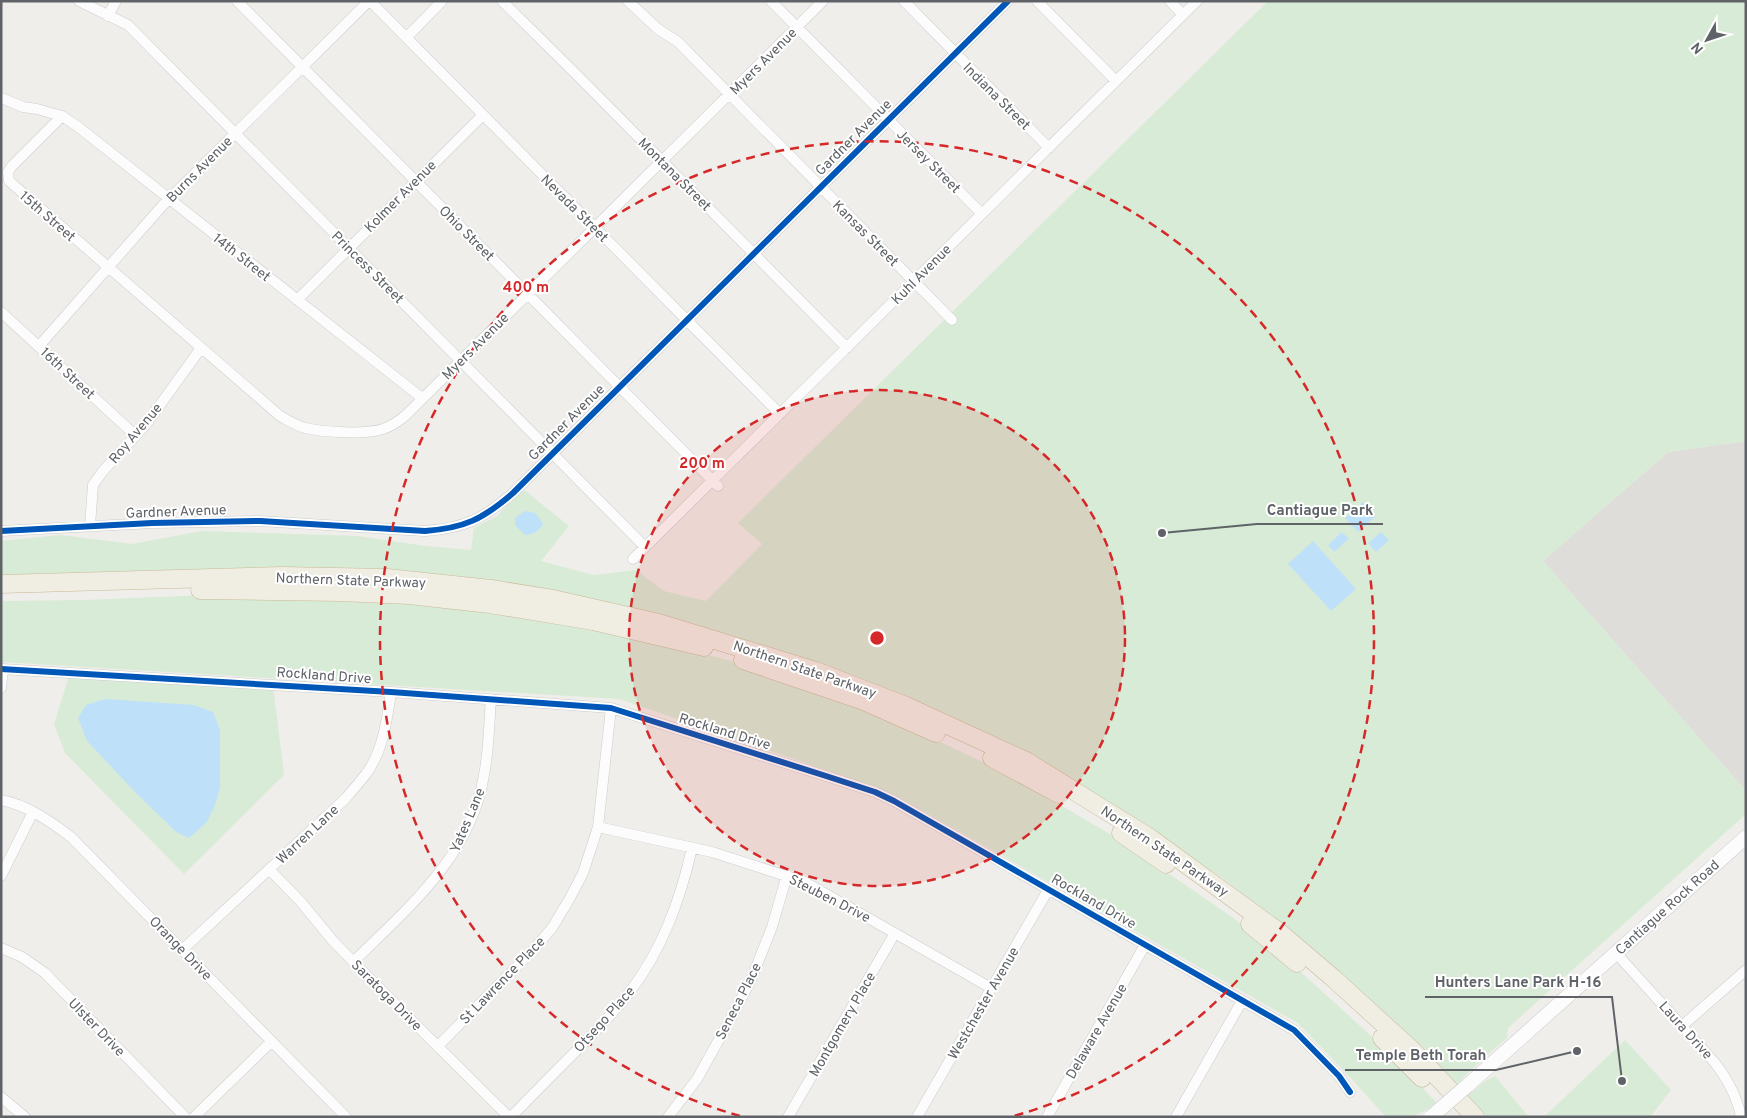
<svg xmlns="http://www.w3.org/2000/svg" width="1747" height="1118" font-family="Overpass,sans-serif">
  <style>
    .industrial { fill: #dfddda }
    .green { fill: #d8ebd6 }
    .water { fill: #bfe0f9 }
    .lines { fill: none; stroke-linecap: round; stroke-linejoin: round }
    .street-casing { stroke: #cbcccc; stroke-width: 11 }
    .secondary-casing { stroke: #cacacb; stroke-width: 15 }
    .highway-casing { stroke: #c8b996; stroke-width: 19 }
    .street { stroke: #fdfcfc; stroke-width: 10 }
    .secondary { stroke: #fdfcfc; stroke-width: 14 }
    .highway { stroke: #f0ede3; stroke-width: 18 }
    .secondary-bridge-casing { stroke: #cacacb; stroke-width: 15; stroke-linecap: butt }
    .secondary-bridge { stroke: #fdfcfc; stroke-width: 14 }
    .cycleway-casing { stroke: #fff; stroke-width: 9 }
    .cycleway { stroke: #0057b8; stroke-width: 6 }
    .ring { fill: none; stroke: #d62828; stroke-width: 2.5; stroke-dasharray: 9 6 }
    .labels { text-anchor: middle; stroke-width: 4; stroke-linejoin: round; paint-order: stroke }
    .street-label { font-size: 14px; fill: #5f6368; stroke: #fff }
    .centre { fill: #d62828; stroke: #fff; stroke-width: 2.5 }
    .ring-label { font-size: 15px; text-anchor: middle; font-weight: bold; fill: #d62828; stroke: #fff; stroke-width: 4; stroke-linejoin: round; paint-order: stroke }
    .leader { fill: none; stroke: #5f6368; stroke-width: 2 }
    .callout-dot { fill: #5f6368; stroke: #fff; stroke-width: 2 }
    .callout-label { font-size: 15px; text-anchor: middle; font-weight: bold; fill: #5f6368; stroke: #fff; stroke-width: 4; stroke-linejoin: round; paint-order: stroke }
  </style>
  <rect width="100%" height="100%" fill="#efeeea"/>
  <path class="industrial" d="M1746,441V791L1543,561L1668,452Z"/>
  <path class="green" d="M1268,1H1746V441L1668,452L1543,561L1746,791V814L1508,1028L1507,1038C1488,1053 1472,1070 1454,1086L1302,942L1224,879L1107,803L922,705L904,725L1002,771L1120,840L1232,917L1304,975L1380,1044L1436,1102C1419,1118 1409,1117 1386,1117L1348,1075L1298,1023L895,795L879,788L619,699L1,662V601L85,600L232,594L435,602L649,639L731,661L798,683L884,690L560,597L1,577V541L60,535L132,544L202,531L357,536L426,546L471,550L474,528L497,516L523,489L569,526L541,561L593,575L636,570L664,591L706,601L762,544L738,523Z
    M70,673L273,685L284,775L184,874L65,753L54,724Z
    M1625,1040L1671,1090L1650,1117H1544Z
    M1495,1076L1529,1117H1482L1465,1098L1484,1082Z"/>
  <path class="water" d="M1363,502L1376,516L1358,532L1345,518Z
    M525,511L535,513L543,523C540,531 534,534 525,535L515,525V518Z
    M1342,532L1349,539L1334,552L1328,545Z
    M1381,532L1389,540L1376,552L1368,543Z
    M1313,541L1356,589L1331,611L1288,564Z
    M105,699L194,705L213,712L220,730V788L215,805L207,822L189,838L176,832L133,790L87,741L78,718L86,705Z"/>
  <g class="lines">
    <g class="street-casing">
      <path id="street" d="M79,1L128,25L645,547
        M237,1L718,486
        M370,1L780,414
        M502,1L576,74L847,348
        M628,1L658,29L678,42L952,320
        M771,1L982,214
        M904,1L1049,148
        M1037,1L1116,81
        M1170,1L1183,15
        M108,16L116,1
        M407,37L442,1
        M1,98L23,107L37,109L62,116L77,126L422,398
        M62,116L12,166L8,172L9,181L280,416C288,420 295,425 305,428C323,432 365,435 383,429C392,426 399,421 406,415L823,1
        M297,300L483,115
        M1,312L135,435
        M39,346L163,205L369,1
        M90,526L93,485L103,471L147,423L201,348
        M1,531L152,523L260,521L425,531C465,528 483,519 513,493L1008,1
        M633,559L1197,1
        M1,669L391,692L611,708L826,776L875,792L894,801L1294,1030L1339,1076L1350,1092
        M1,688L3,669
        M1,800C27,805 50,821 71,837L346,1117
        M598,827L712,852L805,882L991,988
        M269,869L301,902L333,941L405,1014L509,1117
        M1,876L33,812
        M1,948L22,957L45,973L185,1117
        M182,950L345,799C352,791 359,783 366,774C383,751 387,720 391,692
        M1616,953L1715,1063C1728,1080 1737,1096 1741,1117
        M353,962C409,907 471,856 484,775C489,750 489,724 491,699
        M1682,1026L1746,970
        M438,1046L534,949L552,928L570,898L583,873L598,827L611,708
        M1,1097L25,1117
        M194,1117L271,1042
        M511,1117C533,1094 555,1072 578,1049C595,1031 614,1013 629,993C662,950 680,901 692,848
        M668,1117L697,1079L731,1018L751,980L772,927L787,875
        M788,1117L895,933
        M917,1117L1048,890
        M1047,1117L1145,945
        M1176,1117L1242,1001"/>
    </g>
    <g class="secondary-casing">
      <path id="secondary" d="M1468,1085L1746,837"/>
    </g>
    <g class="highway-casing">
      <path id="highway" d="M1,584L282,576L387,578L491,589L553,599L659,623L816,671L906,706L1026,761L1150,838L1279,932L1333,978L1412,1050L1475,1117
        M200,590L339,592L409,595L490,604L593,621L704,647
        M743,660L864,701L936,733
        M992,758L1059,794
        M1121,833L1166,864
        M1250,924L1297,963
        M1382,1038L1422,1078"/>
    </g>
    <use href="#street" class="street"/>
    <use href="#secondary" class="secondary"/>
    <use href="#highway" class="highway"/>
    <g class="secondary-bridge-casing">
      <path id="secondary-bridge" d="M1431,1117L1468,1085"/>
    </g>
    <use href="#secondary-bridge" class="secondary-bridge"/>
    <g class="cycleway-casing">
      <path id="cycleway" d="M1,531L152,523L260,521L425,531C465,528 483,519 513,493L1008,1
        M1,669L391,692L611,708L826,776L875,792L894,801L1294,1030L1339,1076L1350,1092"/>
    </g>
    <use href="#cycleway" class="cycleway"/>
  </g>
  <circle cx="877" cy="638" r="248" fill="#d62828" fill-opacity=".12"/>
  <g class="ring">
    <circle cx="877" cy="638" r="248"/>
    <path d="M740 1116A497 497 0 1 1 1014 1116"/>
  </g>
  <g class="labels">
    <g class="street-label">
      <text transform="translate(763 61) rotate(-45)" y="5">Myers Avenue</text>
      <text transform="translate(997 96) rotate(45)" y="5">Indiana Street</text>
      <text transform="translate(853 137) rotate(-45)" y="5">Gardner Avenue</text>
      <text transform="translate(929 161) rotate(45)" y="5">Jersey Street</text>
      <text transform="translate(199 169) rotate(-45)" y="5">Burns Avenue</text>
      <text transform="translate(675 174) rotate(45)" y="5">Montana Street</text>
      <text transform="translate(400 196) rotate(-45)" y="5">Kolmer Avenue</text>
      <text transform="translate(575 208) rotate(45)" y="5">Nevada Street</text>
      <text transform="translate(48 216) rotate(41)" y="5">15th Street</text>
      <text transform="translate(467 233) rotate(45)" y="5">Ohio Street</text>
      <text transform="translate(866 233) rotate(45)" y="5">Kansas Street</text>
      <text transform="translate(242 257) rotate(38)" y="5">14th Street</text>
      <text transform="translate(368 267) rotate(45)" y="5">Princess Street</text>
      <text transform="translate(921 274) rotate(-45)" y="5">Kuhl Avenue</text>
      <text transform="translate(475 346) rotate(-45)" y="5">Myers Avenue</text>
      <text transform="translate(68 373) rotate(43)" y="5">16th Street</text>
      <text transform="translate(566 422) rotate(-45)" y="5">Gardner Avenue</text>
      <text transform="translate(135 433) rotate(-50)" y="5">Roy Avenue</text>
      <text transform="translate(176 511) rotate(-2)" y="5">Gardner Avenue</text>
      <text transform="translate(351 580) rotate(2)" y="5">Northern State Parkway</text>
      <text transform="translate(805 669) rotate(19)" y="5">Northern State Parkway</text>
      <text transform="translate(324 675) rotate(4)" y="5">Rockland Drive</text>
      <text transform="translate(725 731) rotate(17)" y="5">Rockland Drive</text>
      <text transform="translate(467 820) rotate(-67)" y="5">Yates Lane</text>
      <text transform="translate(307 834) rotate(-43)" y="5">Warren Lane</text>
      <text transform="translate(1165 851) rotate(34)" y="5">Northern State Parkway</text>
      <text transform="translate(830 898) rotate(27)" y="5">Steuben Drive</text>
      <text transform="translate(1094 901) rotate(30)" y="5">Rockland Drive</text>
      <text transform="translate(1667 907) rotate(-42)" y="5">Cantiague Rock Road</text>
      <text transform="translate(181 948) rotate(46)" y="5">Orange Drive</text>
      <text transform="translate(502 980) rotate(-46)" y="5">St Lawrence Place</text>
      <text transform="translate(387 995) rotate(45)" y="5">Saratoga Drive</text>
      <text transform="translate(738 1001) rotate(-63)" y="5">Seneca Place</text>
      <text transform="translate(983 1003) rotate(-60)" y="5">Westchester Avenue</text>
      <text transform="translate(604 1019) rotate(-48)" y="5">Otsego Place</text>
      <text transform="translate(842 1024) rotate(-60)" y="5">Montgomery Place</text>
      <text transform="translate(97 1027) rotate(46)" y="5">Ulster Drive</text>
      <text transform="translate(1686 1030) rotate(48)" y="5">Laura Drive</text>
      <text transform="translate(1096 1031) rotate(-60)" y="5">Delaware Avenue</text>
    </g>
  </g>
  <circle cx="877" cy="638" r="8" class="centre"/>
  <g class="ring-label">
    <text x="526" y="292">400 m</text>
    <text x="702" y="468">200 m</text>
  </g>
  <path class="leader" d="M1162 533L1257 524H1383M1622 1081L1612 997H1425M1577 1051L1496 1070H1345"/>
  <g class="callout-dot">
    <circle cx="1162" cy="533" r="5"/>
    <circle cx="1622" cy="1081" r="5"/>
    <circle cx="1577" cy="1051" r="5"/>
  </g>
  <g class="callout-label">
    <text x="1320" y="515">Cantiague Park</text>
    <text x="1518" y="987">Hunters Lane Park H-16</text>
    <text x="1421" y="1060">Temple Beth Torah</text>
  </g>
  <rect width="1747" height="1118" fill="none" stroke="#5f6368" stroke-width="5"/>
  <g transform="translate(1707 40) rotate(230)" stroke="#ffffff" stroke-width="4" paint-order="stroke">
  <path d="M0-4L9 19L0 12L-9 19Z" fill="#5f6368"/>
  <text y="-8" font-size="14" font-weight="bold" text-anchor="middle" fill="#5f6368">N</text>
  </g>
</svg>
